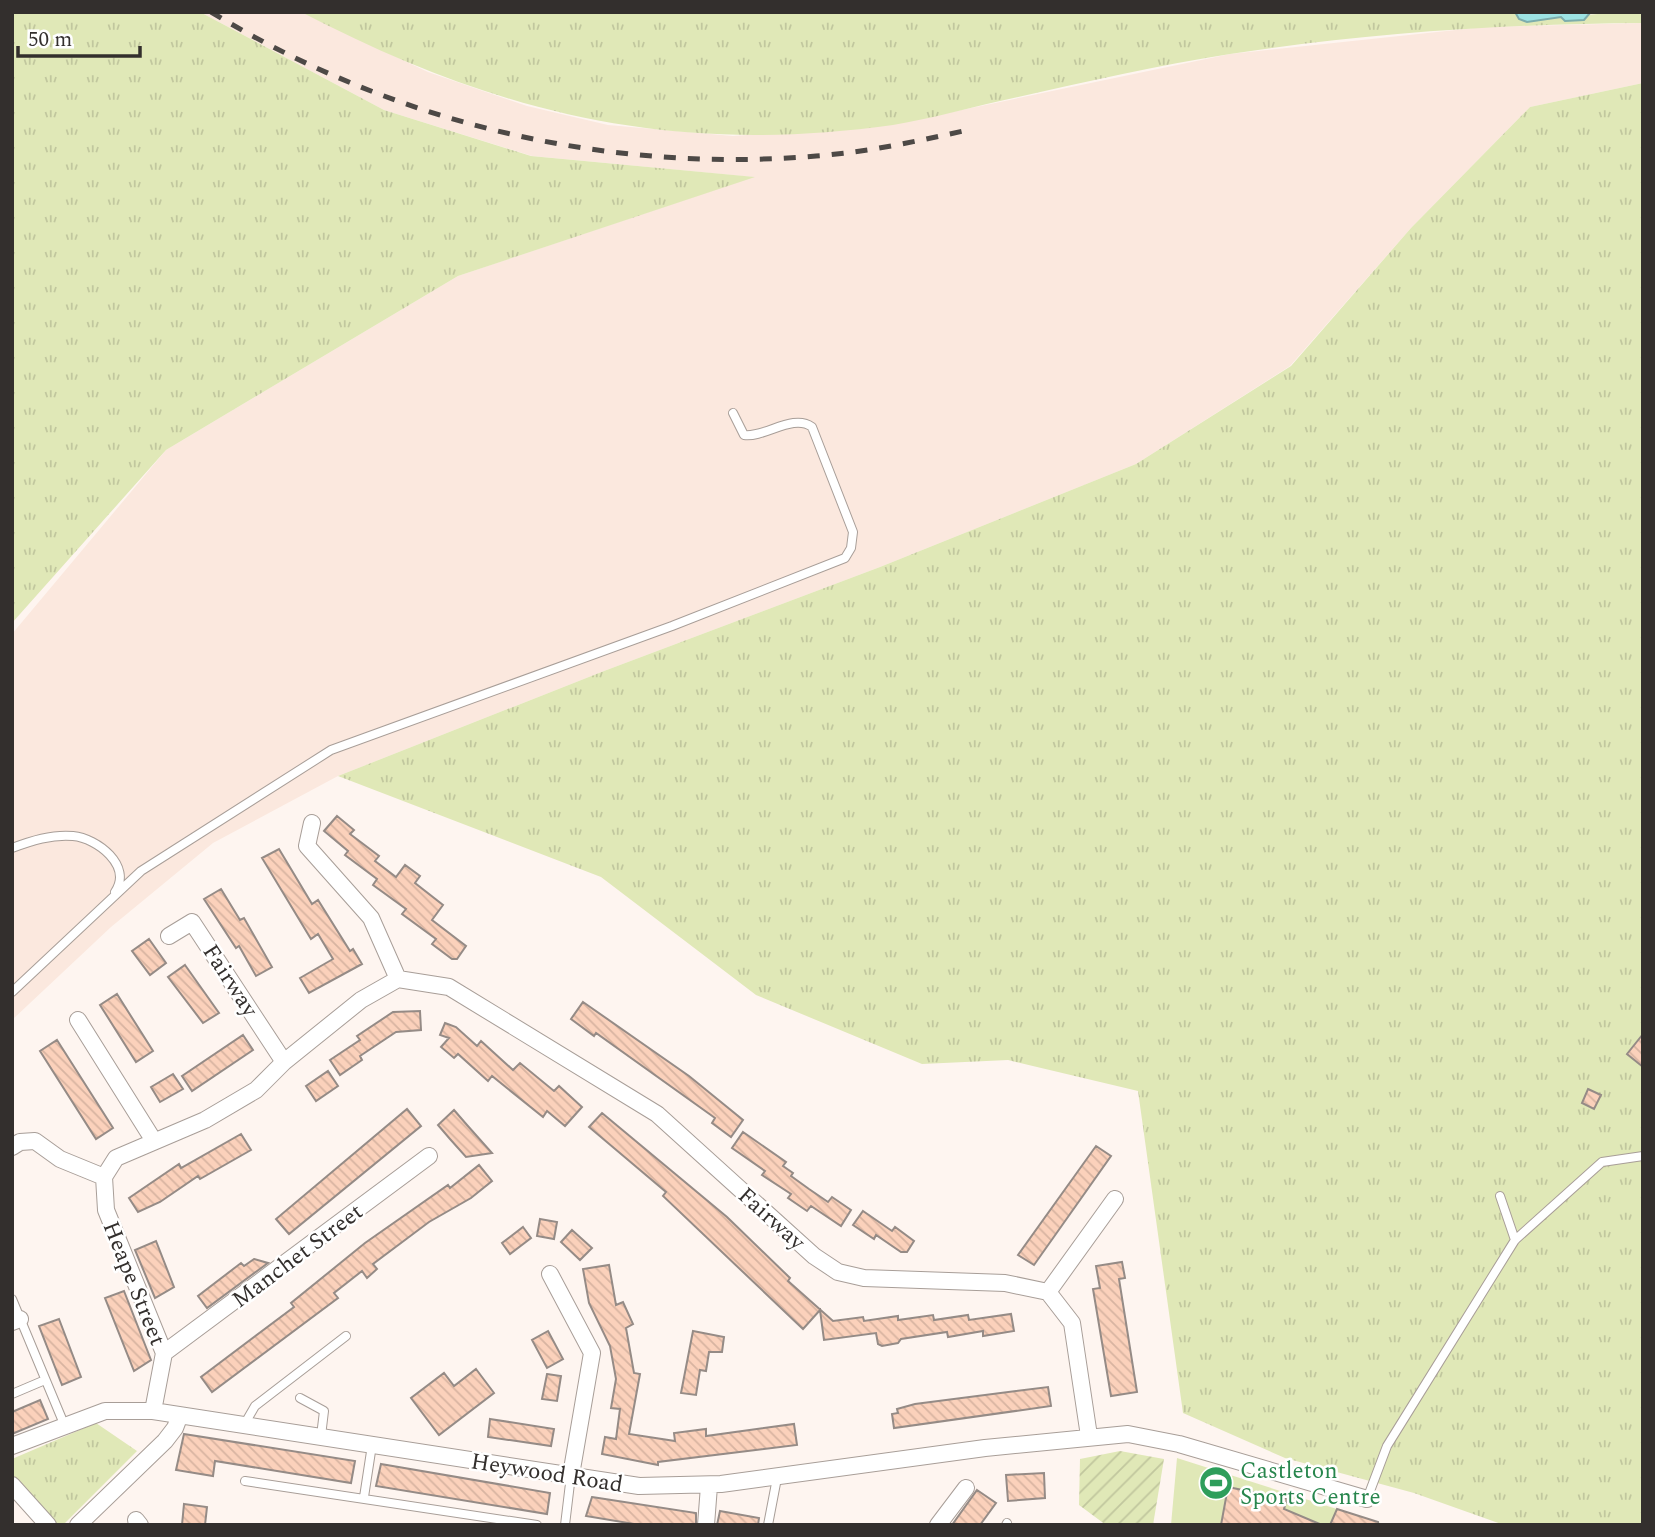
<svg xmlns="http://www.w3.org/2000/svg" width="1655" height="1537" font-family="Spectral,serif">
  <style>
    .built { fill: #fbe8de }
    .grass { fill: url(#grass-tufts) }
    .garden { fill: url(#garden-furrows) }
    .pitch { fill: #e0e8b7 }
    .water { fill: #9de3e3; stroke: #7dadac; stroke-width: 2 }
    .building { fill: url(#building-back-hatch); stroke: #958b86; stroke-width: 2 }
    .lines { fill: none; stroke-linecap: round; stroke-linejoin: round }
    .lane-casing { stroke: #a89e98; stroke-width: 10 }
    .street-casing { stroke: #a89e98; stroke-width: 18 }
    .lane { stroke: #fff; stroke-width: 8 }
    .street { stroke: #fff; stroke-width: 16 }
    .rail { stroke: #4d4946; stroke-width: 5; stroke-dasharray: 12 12; stroke-linecap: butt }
    .labels { text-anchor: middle; stroke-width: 5; stroke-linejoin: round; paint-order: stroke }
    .street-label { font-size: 23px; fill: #332f2d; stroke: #fff }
    .leisure-label { font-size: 23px; fill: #27864d; stroke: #fff; text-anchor: start }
  </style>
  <defs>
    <pattern id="grass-tufts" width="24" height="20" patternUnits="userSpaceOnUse" patternTransform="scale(1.75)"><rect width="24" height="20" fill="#e0e8b7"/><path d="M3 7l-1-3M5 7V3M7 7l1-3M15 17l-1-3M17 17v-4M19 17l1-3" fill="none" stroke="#c1c79e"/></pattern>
    <pattern id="garden-furrows" width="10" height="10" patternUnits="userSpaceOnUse" patternTransform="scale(1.75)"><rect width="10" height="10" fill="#e0e8b7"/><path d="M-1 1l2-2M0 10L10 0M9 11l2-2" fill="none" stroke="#c1c79e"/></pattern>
    <pattern id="building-back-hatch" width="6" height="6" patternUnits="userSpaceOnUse" patternTransform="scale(1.75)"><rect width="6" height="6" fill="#fbd1bb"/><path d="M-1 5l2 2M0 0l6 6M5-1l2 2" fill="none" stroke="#d8b4a1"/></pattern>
  </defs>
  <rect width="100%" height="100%" fill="#fef5f0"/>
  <path class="built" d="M200,12H301L428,72L527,106L608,125L733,136L894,124L1230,54L1484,27L1643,23V83L1530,107L1411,228L1290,366L1136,464L880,567L604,671L338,776L213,843L111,927L12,1020V634L166,450L458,276L753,177L532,156L384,110Z"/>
  <path class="grass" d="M12,12H200L384,110L531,156L755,177L458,276L166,450L12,623Z
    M301,12H1515L1519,19C1562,19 1599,12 1643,12V23C1505,24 1366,33 1230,54C1153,66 1076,84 1000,101C965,109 929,119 893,125C670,156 498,114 301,12Z
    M1643,83V1525H1504L1414,1493L1285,1458L1183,1413L1138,1091L1008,1060L922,1064L756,995L601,877L338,776L604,671L880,567L1136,464L1291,366L1411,228L1530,107Z
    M96,1423L137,1451L63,1525H56L12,1475V1459Z"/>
  <path class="garden" d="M1120,1451L1164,1459L1153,1525H1106L1079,1505L1080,1459Z"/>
  <path class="pitch" d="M1177,1458L1387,1525H1171Z"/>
  <path class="water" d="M1515,12H1589L1590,13L1584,20L1565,21L1561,17L1527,22L1519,19Z"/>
  <path class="building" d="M337,816L354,830L350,834L379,856L375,861L396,877L405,865L420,876L415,883L443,905L432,920L466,946L457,959H452L432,944L436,939L402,914L406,909L373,885L377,879L345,855L348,851L324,831Z
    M279,849L312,904L318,900L350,951L353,949L362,964L309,993L300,978L333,959L318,934L311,939L262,858Z
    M221,889L240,920L244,918L272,967L256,976L239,946L236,948L204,899Z
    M149,939L166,963L150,975L132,951Z
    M185,965L219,1013L203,1023L168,977Z
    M117,994L153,1051L136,1062L100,1005Z
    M583,1002L689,1076L743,1120L731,1137L712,1123L715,1118L596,1033L594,1036L571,1019Z
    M420,1011L421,1030L396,1032L360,1056L362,1060L340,1075L330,1060L360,1040L357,1036L393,1012Z
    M445,1023L456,1027L477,1046L481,1041L513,1070L520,1063L554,1091L559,1086L582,1107L565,1126L547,1111L543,1117L492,1076L488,1081L458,1054L454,1058L441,1047L449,1038L440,1035Z
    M1643,1034V1067L1627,1054Z
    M243,1035L253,1050L192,1091L182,1076Z
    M57,1040L113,1128L96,1139L40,1051Z
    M328,1071L338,1086L316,1101L306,1086Z
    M173,1074L183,1089L160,1102L151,1087Z
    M1588,1089L1601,1095L1594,1109L1582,1103Z
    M407,1109L421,1126L289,1234L276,1219Z
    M454,1110L467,1125L492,1153L466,1157L450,1139L438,1125Z
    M602,1113L727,1217L790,1278L788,1281L833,1321L863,1317L864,1321L898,1316V1320L933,1315L934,1320L968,1315L969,1320L1011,1314L1014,1331L983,1336V1331L948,1337L947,1332L901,1339L898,1343L882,1346L878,1344L876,1333L824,1340L820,1310L803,1329L663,1196L666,1192L589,1127Z
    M743,1132L786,1162L783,1166L793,1173L791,1176L809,1189L828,1202L832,1197L851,1210L841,1226L811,1206L807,1211L788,1198L791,1194L762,1175L765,1171L732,1148Z
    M241,1134L251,1150L200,1179L198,1176L160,1202L138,1212L129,1198L179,1164L181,1168Z
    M1096,1146L1111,1156L1034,1265L1018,1255Z
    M479,1165L492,1181L471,1198L429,1222L373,1264L377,1269L367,1278L362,1271L334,1293L338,1298L212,1392L201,1377L294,1307L291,1303L365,1243L448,1185L450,1188Z
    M863,1211L892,1231L895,1227L914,1241L907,1252H901L876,1235L874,1239L853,1225Z
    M540,1219L557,1222L554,1239L537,1236Z
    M523,1227L531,1238L510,1254L502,1243Z
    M572,1230L592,1248L580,1260L561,1242Z
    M156,1241L174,1287L155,1298L135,1250Z
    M254,1259L268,1263L207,1308L198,1296L241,1263L244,1266Z
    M1122,1262L1125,1278L1119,1279L1137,1392L1111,1396L1093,1289L1100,1288L1096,1266Z
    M609,1265L616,1305L623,1302L633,1324L626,1328L634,1373L640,1374L629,1434L675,1441L674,1433L706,1429V1436L794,1424L797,1445L658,1462V1465L602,1454L605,1437L616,1439L620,1409L611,1408L616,1379L610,1346L589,1303L583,1269Z
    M124,1291L151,1360L134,1371L105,1298Z
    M59,1319L81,1377L62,1385L39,1326Z
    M548,1331L563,1359L547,1368L532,1340Z
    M693,1331L724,1337L722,1352H709L706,1371L700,1370L696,1395L681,1393Z
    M476,1369L494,1393L439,1435L411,1398L444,1373L454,1386Z
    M547,1374L561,1376L557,1401L542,1399Z
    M1048,1387L1051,1406L894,1428L892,1414L898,1413L897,1409L915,1404Z
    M40,1400L48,1419L12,1434V1412Z
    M490,1419L554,1429L551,1446L488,1437Z
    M184,1434L355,1461L351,1483L215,1461L213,1476L176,1470Z
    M381,1464L550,1493L547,1514L376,1486Z
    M1044,1473L1045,1498L1008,1501L1006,1475Z
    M1228,1487L1287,1499L1284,1509L1322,1525H1221Z
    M977,1490L996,1503L980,1525H952Z
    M592,1497L696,1513V1525H640L586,1516Z
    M184,1504L207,1507L205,1525H182Z
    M1337,1509L1378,1522V1525H1330Z
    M720,1511L759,1518L758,1525H717Z"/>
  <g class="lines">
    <g class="lane-casing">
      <path id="lane" d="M12,848C31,841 52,834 73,836C97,838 133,866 115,892
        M12,992L141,871L331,750L672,626L845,558L851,548L853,532L812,427C793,413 765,438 744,435L733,413
        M1500,1196L1515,1240
        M12,1299L64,1424
        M12,1394L45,1380
        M300,1398L324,1411L321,1436
        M244,1425L255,1406L346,1336
        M245,1481L537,1525
        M364,1497L372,1445
        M1367,1499L1387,1446L1515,1240L1602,1162L1643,1156
        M565,1525L571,1475
        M768,1525L777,1478
        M1006,1525L1007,1523"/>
    </g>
    <g class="street-casing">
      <path id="street" d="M312,823L307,846L371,918L398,979
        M169,936L192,922L284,1062
        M78,1020L154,1141
        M12,1147L20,1142L35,1141L60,1159L104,1177
        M550,1274L592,1353L571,1475
        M1048,1292L1115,1199
        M12,1322L20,1319
        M164,1353L429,1156
        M153,1411L164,1353L106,1210L104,1177L116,1158L205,1120L256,1090L284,1062L361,1000L398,979L449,987L657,1114L814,1256L838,1272L864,1278L1005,1283L1048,1292L1072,1323L1089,1436
        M12,1446L105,1411H153L639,1486L721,1484L985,1448L1128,1434L1179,1444L1367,1499
        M12,1485L48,1525
        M136,1520L140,1525
        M78,1525L165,1441L175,1428L180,1415
        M706,1525L709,1486
        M938,1525L966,1488"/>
    </g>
    <use href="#lane" class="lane"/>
    <use href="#street" class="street"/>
    <path class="rail" d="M211,12C392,122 604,174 816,156C868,152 918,141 968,130"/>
  </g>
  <defs>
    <g id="stadium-disc" transform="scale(1.75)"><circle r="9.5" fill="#2e9e5b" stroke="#fff"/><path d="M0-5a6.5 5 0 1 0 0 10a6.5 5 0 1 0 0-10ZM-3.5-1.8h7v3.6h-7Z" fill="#fff"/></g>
  </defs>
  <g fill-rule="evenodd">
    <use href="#stadium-disc" x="1216" y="1483"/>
  </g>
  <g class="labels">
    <g class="street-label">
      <text transform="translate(231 980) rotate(57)" y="8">Fairway</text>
      <text transform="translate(772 1218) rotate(42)" y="8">Fairway</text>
      <text transform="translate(297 1255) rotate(-37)" y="8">Manchet Street</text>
      <text transform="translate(135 1283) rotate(68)" y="8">Heape Street</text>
      <text transform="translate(547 1472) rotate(9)" y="8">Heywood Road</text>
    </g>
    <g class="leisure-label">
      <text x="1240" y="1478">Castleton<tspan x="1240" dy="26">Sports Centre</tspan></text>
    </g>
  </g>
  <rect width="1655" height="1537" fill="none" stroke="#332f2d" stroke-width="28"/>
  <path d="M18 46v10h122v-10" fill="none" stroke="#332f2d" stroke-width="3.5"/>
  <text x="28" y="46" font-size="21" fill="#332f2d" stroke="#ffffff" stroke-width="5" paint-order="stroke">50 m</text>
</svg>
